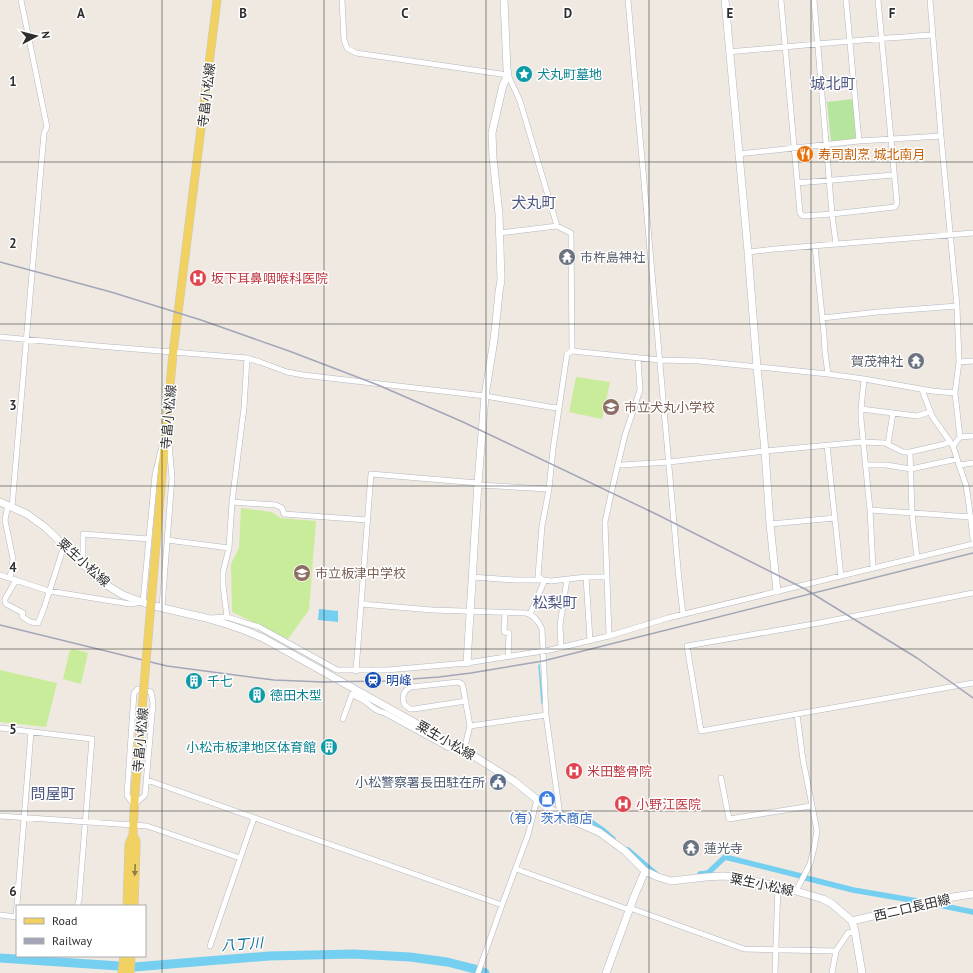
<svg xmlns="http://www.w3.org/2000/svg" width="973" height="973" font-family="'PT Sans','Noto Sans JP',sans-serif">
  <style>
    .green { fill: #b6e59e }
    .pitch { fill: #c9ec9a }
    .water { fill: #75cff0 }
    .lines { fill: none; stroke-linecap: round; stroke-linejoin: round }
    .stream { stroke: #75cff0; stroke-width: 1.5 }
    .canal { stroke: #75cff0; stroke-width: 5.5 }
    .river { stroke: #75cff0; stroke-width: 9 }
    .street-casing { stroke: #b4b7c1; stroke-width: 6 }
    .secondary-casing { stroke: #b4b7c1; stroke-width: 8 }
    .primary-casing { stroke: #c9c9c9; stroke-width: 9 }
    .street { stroke: #fff; stroke-width: 5 }
    .secondary { stroke: #fff; stroke-width: 7 }
    .primary { stroke: #f2d163; stroke-width: 8 }
    .rail { stroke: #a3a6b8; stroke-width: 1.5 }
    .primary-bridge-casing { stroke: #c9c9c9; stroke-width: 9; stroke-linecap: butt }
    .primary-bridge { stroke: #f2d163; stroke-width: 8 }
    .oneway { fill: #908048 }
    .grid { fill: none; stroke: #2e2e2e; stroke-width: 1; stroke-opacity: 0.55 }
    .labels { text-anchor: middle; stroke-width: 3; stroke-linejoin: round; paint-order: stroke }
    .culture-label { font-size: 13px; fill: #0d838f; stroke: #fff; text-anchor: start }
    .street-label { font-size: 13px; fill: #2e2e2e; stroke: #fff }
    .food-label { font-size: 13px; fill: #c56008; stroke: #fff; text-anchor: start }
    .worship-label { font-size: 13px; fill: #5b616d; stroke: #fff; text-anchor: start }
    .health-label { font-size: 13px; fill: #be3a42; stroke: #fff; text-anchor: start }
    .education-label { font-size: 13px; fill: #785e54; stroke: #fff; text-anchor: start }
    .transit-label { font-size: 13px; fill: #164399; stroke: #fff; text-anchor: start }
    .service-label { font-size: 13px; fill: #4e5e75; stroke: #fff; text-anchor: end }
    .shop-label { font-size: 13px; fill: #366cbe; stroke: #fff }
    .water-label { font-size: 14px; font-style: italic; fill: #0d6fa3; stroke: #fff }
    .quarter-label { font-size: 15px; fill: #4d5680; stroke: #fff }
    .grid-label { font-size: 13px; text-anchor: middle; font-weight: bold; fill: #2e2e2e; stroke: #fff; stroke-width: 3; stroke-linejoin: round; paint-order: stroke }
  </style>
  <rect width="100%" height="100%" fill="#efe9e1"/>
  <path class="green" d="M853,99L856,137L854,139L831,141L827,102Z"/>
  <path class="pitch" d="M576,377L610,382L602,419L569,412Z
    M241,508L272,512L280,518L316,521L309,610L288,639L232,612L231,564L239,548Z
    M73,649L88,653L81,684L63,679L70,650Z
    M0,670L57,683L46,727L0,722Z"/>
  <path class="water" d="M319,609L338,611V622L318,620Z"/>
  <g class="lines">
    <path class="stream" d="M539,665L542,703"/>
    <path class="canal" d="M570,816L591,822L604,831L613,839
      M628,850L656,874
      M700,874L708,873L725,857L801,876
      M806,878L853,890L917,901
      M939,905L973,912"/>
    <path class="river" d="M0,958L134,967L269,956L353,954L410,957L447,962L479,970L485,973"/>
    <g class="street-casing">
      <path id="street" d="M342,0L344,40L347,48L356,53L508,75L520,101L557,226
        M628,0L679,580L683,614
        M781,0L800,213L803,216L832,214L895,207L897,203L878,0
        M814,0L832,214L836,244
        M846,0L859,141
        M930,0L941,136L957,306L959,362L955,393L960,437L953,446
        M729,52C797,46 864,39 933,35
        M738,154L859,141L941,136
        M797,183L894,175
        M499,233L557,226L571,233L572,351
        M815,246L824,335L825,352L828,374
        M748,252L775,249L973,233
        M822,318L878,312L957,306
        M0,337L98,346L247,358L260,362L287,372L303,375L485,396L550,407L559,408
        M959,362L973,361
        M864,379L861,409V419L870,510L873,568
        M922,390L932,416L953,446L959,465L966,485L969,505L973,539
        M861,409L917,416L930,412
        M960,437L973,436
        M888,444L893,413
        M827,445L841,576
        M910,452L912,513L917,558
        M622,465L669,462L765,451L862,442L885,443L903,452H910L945,444L950,441
        M865,465H886L911,469L957,459
        M959,465L973,463
        M478,485L549,489
        M232,502L276,505L282,508L284,514L367,520
        M8,505L5,520L13,559L10,578
        M12,507L44,133L47,127L21,0
        M870,510L971,517
        M770,524L835,518
        M167,540L229,548
        M83,564V534L149,539
        M0,575L49,591L130,604L143,602L155,475L162,446
        M472,577L515,580H543L551,581L586,577H607
        M586,577L590,640
        M16,580L5,599V602L6,604L23,613L22,616C26,620 32,623 38,623L44,608L64,546
        M543,580L538,576L542,526L549,489L553,449L567,354L572,351L660,360L699,361L828,374L864,379L932,391L955,393
        M973,593L819,623L687,646L701,731L973,683
        M361,604L432,610L526,613C534,615 539,622 542,629L546,715L560,815
        M162,607L172,478L169,443L166,437
        M505,613L504,632L509,633L508,657
        M530,614L544,582L543,580
        M227,617L223,585V572L229,548L232,502L244,408L247,358
        M209,618L227,617L259,627L337,670H387L467,663L550,650L609,636L668,618L973,544
        M609,636L605,522L613,485L625,435L640,390L638,358
        M561,648L560,625L567,579
        M356,671L371,474L478,483
        M138,689L151,692L153,703L145,795L134,805L127,795L134,693Z
        M343,719L352,694C356,697 362,699 366,702C372,707 377,712 385,713L449,748L456,746
        M470,726L546,715
        M0,728L92,739L79,900L77,906
        M464,750L470,726L463,687L462,684L458,682L411,687C403,691 402,696 404,704L410,709H414L466,701
        M721,778L729,819L811,806
        M147,780L502,905
        M0,816L147,826L240,858
        M516,869L627,909L630,908L744,949L836,951
        M796,891L810,864L814,848L817,831L803,760L797,714
        M0,915L17,917
        M16,917L31,732
        M210,946L254,818
        M478,973L502,905L528,835L537,799
        M775,973L778,886
        M832,973L836,951L848,933L855,932"/>
    </g>
    <g class="secondary-casing">
      <path id="secondary" d="M725,0L748,252L757,367L765,451L770,524L777,591
        M0,502L27,514L46,528L100,581L123,595L150,605L206,618L226,624L244,630L263,638L464,750L514,781L545,806L560,815L599,832L625,851L645,871L658,877L671,881L706,877L724,876L742,878L796,891L823,899L831,903L852,921L855,932L862,973
        M467,663L478,483L485,396L494,340L497,312L499,292L501,280L499,214L493,158L492,133L503,85L508,75L507,69L504,0
        M852,921L953,897L973,894
        M606,973L634,897L645,871"/>
    </g>
    <g class="primary-casing">
      <path id="primary" d="M163,463L173,353L217,0
        M133,835L136,841V847L134,906
        M127,906L129,844L133,835L135,791
        M122,973L124,956
        M130,973L131,956"/>
    </g>
    <use href="#street" class="street"/>
    <use href="#secondary" class="secondary"/>
    <use href="#primary" class="primary"/>
    <path class="rail" d="M0,262L111,292L201,320L289,351L378,385L463,422L656,514L805,589L917,658L973,698
      M0,625L167,666L274,680L323,682L385,681L439,677L471,673L543,661L973,553"/>
    <g class="primary-bridge-casing">
      <path id="primary-bridge" d="M135,791L163,463"/>
    </g>
    <use href="#primary-bridge" class="primary-bridge"/>
  </g>
  <defs><path id="oneway-solid" d="M-6-.8H1V-3.2L6.5 0L1 3.2V.8H-6Z"/></defs>
  <use class="oneway" href="#oneway-solid" transform="translate(135 870) rotate(92)"/>
  <path class="grid" d="M162,0V973M324,0V973M486,0V973M649,0V973M811,0V973M0,162H973M0,324H973M0,486H973M0,649H973M0,811H973"/>
  <defs>
    <g id="sight-disc" transform="scale(0.9)"><circle r="9.5" fill="#0f9aa8" stroke="#fff"/><path d="M0-6L1.8-2.2L6-1.7L2.9 1.2L3.7 5.4L0 3.3L-3.7 5.4L-2.9 1.2L-6-1.7L-1.8-2.2Z" fill="#fff"/></g>
    <g id="restaurant-disc" transform="scale(0.9)"><circle r="9.5" fill="#e8710a" stroke="#fff"/><path d="M-5-6h1v4h1v-4h1v4h1v-4h1v5L-1.5 .5V6h-2V.5L-5-1ZM5-6V6H3V1.5H1.5Q1.5-4 5-6Z" fill="#fff"/></g>
    <g id="temple-disc" transform="scale(0.9)"><circle r="9.5" fill="#6b7280" stroke="#fff"/><path d="M0-6L5-2H3V0L6.5 2.5H4V6H1.5V3h-3V6H-4V2.5H-6.5L-3 0V-2H-5Z" fill="#fff"/></g>
    <g id="hospital-disc" transform="scale(0.9)"><circle r="9.5" fill="#e0444e" stroke="#fff"/><path d="M-5-5h3v3.5h4V-5h3V5h-3V1.5h-4V5h-3Z" fill="#fff"/></g>
    <g id="school-disc" transform="scale(0.9)"><circle r="9.5" fill="#8d6e63" stroke="#fff"/><path d="M0-5L7-2L0 1L-7-2ZM-4 1L0 2.5L4 1V4Q0 6-4 4Z" fill="#fff"/></g>
    <g id="station-disc" transform="scale(0.9)"><circle r="9.5" fill="#1a4fb4" stroke="#fff"/><path d="M-3-6H3Q5-6 5-4V2Q5 4 3 4L4.5 6H3L1.5 4h-3L-3 6H-4.5L-3 4Q-5 4-5 2V-4Q-5-6-3-6ZM-3.5-4v3h7v-3ZM-3.5 1v1.5H-2V1ZM2 1v1.5H3.5V1Z" fill="#fff"/></g>
    <g id="building-disc" transform="scale(0.9)"><circle r="9.5" fill="#0f9aa8" stroke="#fff"/><path d="M-4-6H4V6H1V3H-1V6H-4ZM-2.5-4.3h1.7v1.8h-1.7ZM.8-4.3h1.7v1.8H.8ZM-2.5-1h1.7V.8h-1.7ZM.8-1h1.7V.8H.8Z" fill="#fff"/></g>
    <g id="civic-disc" transform="scale(0.9)"><circle r="9.5" fill="#5c6f8a" stroke="#fff"/><path d="M-.6-6.5H3V-4.5H.6V-3L4-1V1h2V6H-6V1h2V-1L-.6-3ZM-1.2 2.5V6h2.4V2.5Z" fill="#fff"/></g>
    <g id="shop-disc" transform="scale(0.9)"><circle r="9.5" fill="#3f7fe0" stroke="#fff"/><path d="M-5-2.5h2.3a2.7 3.5 0 0 1 5.4 0H5L5.5 6h-11ZM-1.5-2.5h3a1.5 2.3 0 0 0-3 0Z" fill="#fff"/></g>
  </defs>
  <g fill-rule="evenodd">
    <use href="#sight-disc" x="524" y="74"/>
    <use href="#restaurant-disc" x="805" y="154"/>
    <use href="#temple-disc" x="567" y="257"/>
    <use href="#hospital-disc" x="198" y="278"/>
    <use href="#temple-disc" x="916" y="361"/>
    <use href="#school-disc" x="611" y="407"/>
    <use href="#school-disc" x="302" y="573"/>
    <use href="#station-disc" x="373" y="680"/>
    <use href="#building-disc" x="194" y="681"/>
    <use href="#building-disc" x="257" y="695"/>
    <use href="#building-disc" x="329" y="747"/>
    <use href="#hospital-disc" x="574" y="771"/>
    <use href="#civic-disc" x="498" y="782"/>
    <use href="#shop-disc" x="547" y="799"/>
    <use href="#hospital-disc" x="623" y="804"/>
    <use href="#temple-disc" x="691" y="848"/>
  </g>
  <g class="labels">
    <g class="culture-label">
      <text x="537" y="79">犬丸町墓地</text>
      <text x="207" y="686">千七</text>
      <text x="270" y="700">徳田木型</text>
      <text x="316" y="752" text-anchor="end">小松市板津地区体育館</text>
    </g>
    <g class="street-label">
      <text transform="translate(206 95) rotate(-83)" y="5">寺畠小松線</text>
      <text transform="translate(168 417) rotate(-85)" y="5">寺畠小松線</text>
      <text transform="translate(84 562) rotate(42)" y="5">粟生小松線</text>
      <text transform="translate(140 740) rotate(-85)" y="5">寺畠小松線</text>
      <text transform="translate(446 740) rotate(30)" y="5">粟生小松線</text>
      <text transform="translate(762 884) rotate(12)" y="5">粟生小松線</text>
      <text transform="translate(912 907) rotate(-13)" y="5">西二口長田線</text>
    </g>
    <g class="food-label">
      <text x="818" y="159">寿司割烹 城北南月</text>
    </g>
    <g class="worship-label">
      <text x="580" y="262">市杵島神社</text>
      <text x="903" y="366" text-anchor="end">賀茂神社</text>
      <text x="704" y="853">蓮光寺</text>
    </g>
    <g class="health-label">
      <text x="211" y="283">坂下耳鼻咽喉科医院</text>
      <text x="587" y="776">米田整骨院</text>
      <text x="636" y="809">小野江医院</text>
    </g>
    <g class="education-label">
      <text x="624" y="412">市立犬丸小学校</text>
      <text x="315" y="578">市立板津中学校</text>
    </g>
    <g class="transit-label">
      <text x="386" y="685">明峰</text>
    </g>
    <g class="service-label">
      <text x="485" y="787">小松警察署長田駐在所</text>
    </g>
    <g class="shop-label">
      <text x="547" y="823">（有）茨木商店</text>
    </g>
    <g class="water-label">
      <text transform="translate(242 944) rotate(-4)" y="5">八丁川</text>
    </g>
    <g class="quarter-label">
      <text x="833" y="89">城北町</text>
      <text x="534" y="208">犬丸町</text>
      <text x="555" y="608">松梨町</text>
      <text x="53" y="799">問屋町</text>
    </g>
  </g>
  <g class="grid-label">
    <text x="81" y="18">A</text>
    <text x="243" y="18">B</text>
    <text x="405" y="18">C</text>
    <text x="568" y="18">D</text>
    <text x="730" y="18">E</text>
    <text x="892" y="18">F</text>
    <text x="13" y="86">1</text>
    <text x="13" y="248">2</text>
    <text x="13" y="410">3</text>
    <text x="13" y="572">4</text>
    <text x="13" y="734">5</text>
    <text x="13" y="896">6</text>
  </g>
  <rect x="16" y="905" width="130" height="52" fill="#ffffff" stroke="#ababab"/>
  <rect x="24" y="918" width="20" height="6" fill="#f2d163" stroke="#ababab"/>
  <text x="52" y="925" font-size="12" fill="#2e2e2e">Road</text>
  <rect x="24" y="938" width="20" height="6" fill="#a3a6b8" stroke="#ababab"/>
  <text x="52" y="945" font-size="12" fill="#2e2e2e">Railway</text>
  <g transform="translate(36 36) rotate(83)" stroke="#ffffff" stroke-width="3" paint-order="stroke">
  <path d="M0-3L7 15L0 10L-7 15Z" fill="#2e2e2e"/>
  <text y="-6" font-size="11" font-weight="bold" text-anchor="middle" fill="#2e2e2e">N</text>
  </g>
</svg>
